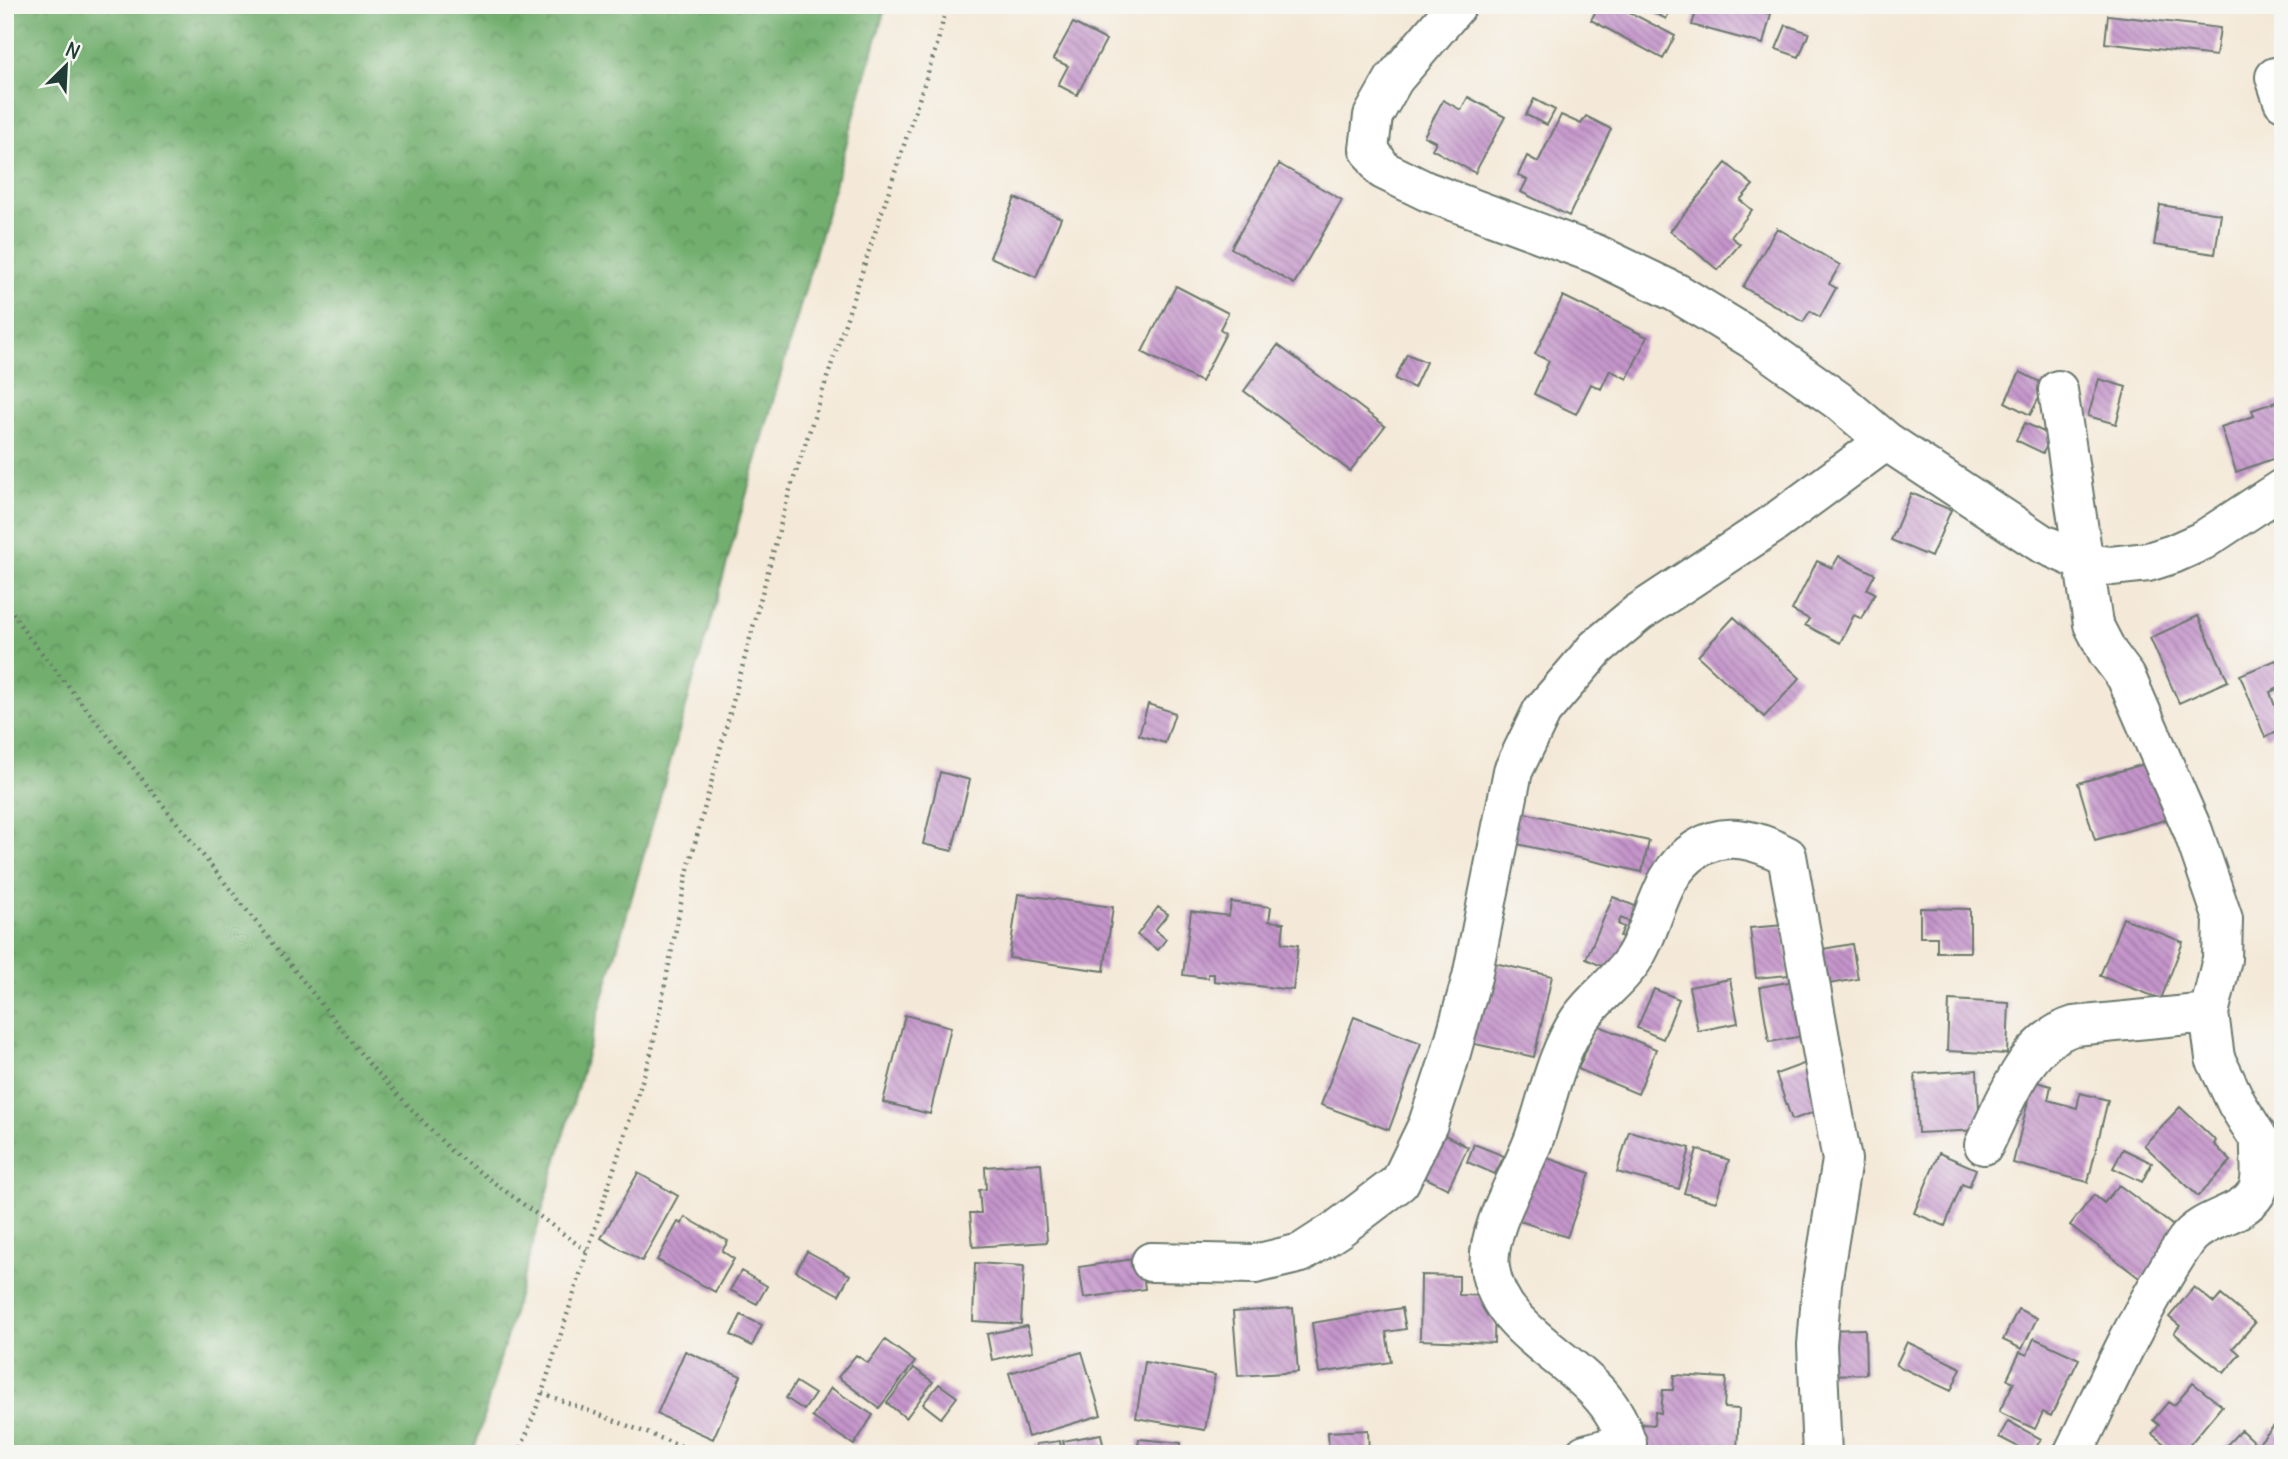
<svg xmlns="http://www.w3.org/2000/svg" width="2288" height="1459" font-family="Delius,sans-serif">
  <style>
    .forest { fill: url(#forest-crowns); stroke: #487651; stroke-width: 2 }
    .building { fill: url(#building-back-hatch) }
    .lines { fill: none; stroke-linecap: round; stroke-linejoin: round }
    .minor-casing { stroke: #6a796d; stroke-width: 42 }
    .path { stroke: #6a796d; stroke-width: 4.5; stroke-dasharray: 2 5; stroke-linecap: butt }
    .minor { stroke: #fff; stroke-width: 38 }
  </style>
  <defs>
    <pattern id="forest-crowns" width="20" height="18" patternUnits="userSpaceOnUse" patternTransform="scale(1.75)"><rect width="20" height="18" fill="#72af6e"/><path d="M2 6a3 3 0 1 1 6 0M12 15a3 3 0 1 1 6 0" fill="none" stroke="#5d905b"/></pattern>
    <pattern id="building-back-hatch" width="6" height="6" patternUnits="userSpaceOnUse" patternTransform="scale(1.75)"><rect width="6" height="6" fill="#c494ca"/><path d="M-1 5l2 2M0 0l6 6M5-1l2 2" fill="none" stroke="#9f7aa5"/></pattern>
  </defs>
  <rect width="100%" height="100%" fill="#f6f6f2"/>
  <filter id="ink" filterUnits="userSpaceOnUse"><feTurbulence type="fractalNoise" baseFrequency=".0143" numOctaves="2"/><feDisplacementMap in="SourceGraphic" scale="14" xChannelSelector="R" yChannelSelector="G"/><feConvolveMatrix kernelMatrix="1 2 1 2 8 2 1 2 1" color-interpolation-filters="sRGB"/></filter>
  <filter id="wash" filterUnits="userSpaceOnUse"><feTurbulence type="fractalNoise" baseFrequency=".00686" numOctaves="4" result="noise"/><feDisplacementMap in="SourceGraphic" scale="28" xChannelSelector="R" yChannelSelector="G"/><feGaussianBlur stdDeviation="1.57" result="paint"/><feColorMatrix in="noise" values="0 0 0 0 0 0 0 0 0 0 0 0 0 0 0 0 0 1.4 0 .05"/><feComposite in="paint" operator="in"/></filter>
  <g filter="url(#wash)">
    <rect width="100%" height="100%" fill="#f4e9d8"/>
    <path class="forest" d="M5,5H886L473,1454H5Z"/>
    <g id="blocks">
      <path class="building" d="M1599,5H1616L1675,36L1663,59L1591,20Z
        M1639,5H1673L1666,19Z
        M1698,5H1740L1771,14L1763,44L1692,25Z
        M2108,15L2220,28L2216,56L2105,43Z
        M1073,23L1106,40L1077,95L1058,85L1068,66L1053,59Z
        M1786,25L1809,33L1799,57L1776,49Z
        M1468,97L1505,117L1475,173L1432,149L1436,142L1424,136L1443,100L1461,110Z
        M1534,99L1555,110L1547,125L1526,115Z
        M1561,115L1581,124L1586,116L1611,129L1569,216L1521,192L1527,180L1518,175L1527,156L1538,162Z
        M1726,163L1753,185L1740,200L1752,210L1731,237L1740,244L1718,270L1670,231Z
        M1279,164L1342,200L1294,284L1231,248Z
        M1015,198L1061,218L1036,277L990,257Z
        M2160,205L2221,214L2215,254L2154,245Z
        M1777,228L1840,265L1829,284L1836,288L1820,317L1810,311L1803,322L1743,287Z
        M1176,286L1228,313L1220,329L1226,333L1201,382L1142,352Z
        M1563,296L1647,337L1627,379L1610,370L1601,389L1591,384L1576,414L1534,394L1549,361L1535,354Z
        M1278,345L1385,426L1350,471L1244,391Z
        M1407,354L1426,362L1414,388L1395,379Z
        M2020,372L2046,385L2030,415L2005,402Z
        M2099,379L2126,387L2116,424L2088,416Z
        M2279,401L2283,410V441L2276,443L2281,456L2236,472L2221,427L2254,416L2252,410Z
        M2025,423L2052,436L2043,453L2016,440Z
        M1911,493L1951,510L1931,557L1891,540Z
        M1839,556L1875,574L1867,589L1875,593L1862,619L1854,615L1840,643L1805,625L1809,619L1792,610L1817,561L1832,568Z
        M2198,616L2228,681L2179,703L2150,638Z
        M1734,617L1800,678L1764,717L1698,656Z
        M2276,660L2283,677V686L2270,692L2283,730L2265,737L2240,675Z
        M1148,704L1175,713L1165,743L1139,735Z
        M2162,759L2179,816L2095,840L2078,783Z
        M940,772L970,780L952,851L923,844Z
        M1512,810L1649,841L1642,872L1504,841Z
        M1018,894L1113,907L1104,971L1009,958Z
        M1613,897L1647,911L1640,927L1621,918L1618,924L1624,927L1620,936L1631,941L1617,973L1586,959Z
        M1231,902L1271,907L1269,921L1284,923L1282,943L1298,945L1293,990L1214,981V974H1208V978L1183,975L1191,911L1229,916Z
        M1158,907L1168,914L1155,930L1166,939L1158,950L1137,935Z
        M1920,908L1970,909V952H1937V937H1920Z
        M2123,918L2183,942L2161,999L2100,976Z
        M1784,925L1789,975L1756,978L1750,928Z
        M1852,944L1858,979L1817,986L1811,951Z
        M1490,962L1552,976L1534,1057L1471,1043Z
        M1730,979L1738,1023L1698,1031L1689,987Z
        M1800,980L1809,1035L1769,1042L1760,987Z
        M1654,989L1679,999L1663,1039L1637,1028Z
        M1949,1000L2009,1003L2007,1054L1947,1051Z
        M905,1015L951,1027L930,1114L883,1102Z
        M1354,1017L1421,1043L1389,1130L1321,1105Z
        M1597,1025L1656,1049L1638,1094L1578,1069Z
        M1814,1060L1831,1106L1792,1120L1776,1074Z
        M1977,1070L1980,1130L1918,1133L1915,1074Z
        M2033,1081L2051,1086L2048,1100L2077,1108L2080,1093L2108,1100L2088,1182L2013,1163Z
        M2180,1107L2216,1141L2214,1144L2231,1161L2198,1196L2144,1145Z
        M1629,1131L1690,1148L1679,1189L1617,1172Z
        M1441,1133L1468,1147L1448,1189L1420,1175Z
        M1474,1144L1504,1156L1495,1174L1467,1162Z
        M1697,1149L1729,1160L1716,1202L1684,1193Z
        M2123,1149L2152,1163L2142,1182L2113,1168Z
        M1939,1153L1976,1169L1969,1187L1962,1184L1945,1226L1914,1213Z
        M1539,1155L1590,1173L1567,1237L1517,1220Z
        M1041,1163L1047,1242L973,1247L970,1213H981L979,1190L986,1189L985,1167Z
        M638,1173L678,1196L642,1261L601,1238Z
        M2119,1185L2180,1231L2142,1280L2070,1225L2094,1195L2104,1203Z
        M685,1217L728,1241L722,1251L734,1259L715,1292L657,1260L678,1222L682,1224Z
        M807,1251L850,1275L839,1295L796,1271Z
        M1141,1258L1145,1289L1084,1298L1079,1267Z
        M975,1263L1024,1266L1021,1324L973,1321Z
        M741,1271L767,1286L757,1304L730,1290Z
        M1421,1275L1459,1276V1295L1495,1296L1494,1343L1420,1340Z
        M2194,1287L2214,1303L2221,1295L2255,1323L2233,1348L2240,1354L2224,1373L2174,1333L2180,1326L2169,1317Z
        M1293,1308L1298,1372L1238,1376L1233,1312Z
        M1402,1308L1406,1329L1386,1332L1391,1362L1319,1373L1312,1323Z
        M2018,1309L2037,1318L2022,1349L2003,1340Z
        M741,1315L762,1325L752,1346L731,1335Z
        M1027,1326L1033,1351L992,1360L987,1334Z
        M1865,1329L1866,1374L1822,1375L1820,1330Z
        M2034,1338L2079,1359L2051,1416L2043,1412L2035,1429L1999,1412L2014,1382L2007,1379L2020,1352L2027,1355Z
        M885,1340L915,1362L879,1408L838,1377L856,1355L868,1363Z
        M1907,1342L1961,1368L1951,1391L1896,1365Z
        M685,1351L741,1376L713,1439L657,1414Z
        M1082,1352L1101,1415L1028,1437L1009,1373Z
        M1145,1362L1215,1375L1205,1430L1136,1418Z
        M914,1368L933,1382L906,1418L887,1403Z
        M1674,1375L1726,1378L1724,1408L1739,1409L1737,1451H1731V1454H1636L1643,1424L1654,1425L1655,1412L1661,1413L1663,1390H1673Z
        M796,1382L815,1394L804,1410L786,1398Z
        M2193,1383L2222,1406L2182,1454H2177L2152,1434L2159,1425L2153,1420L2168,1402L2174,1406Z
        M939,1384L957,1397L941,1418L923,1404Z
        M831,1388L873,1415L854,1445L812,1417Z
        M2008,1421L2041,1439L2032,1454L1999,1437Z
        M2273,1427L2283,1437V1454H2218L2241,1430L2257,1445Z
        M1368,1430L1369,1454H1329L1328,1432Z
        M1101,1434L1105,1454H1066L1063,1441Z
        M1139,1439L1181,1443L1180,1454H1137Z
        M1060,1441L1062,1454H1037L1036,1444Z"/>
    </g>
  </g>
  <g filter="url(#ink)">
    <use href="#blocks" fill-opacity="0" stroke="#6a796d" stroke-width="2"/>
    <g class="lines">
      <g class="minor-casing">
        <path id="minor" d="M1457,5L1394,79L1373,116L1369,149L1383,170L1426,191L1596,254L1677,293L1752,339L1840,402L1886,441L2041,543L2086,563L2111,566L2148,562L2173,554L2202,541L2283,488
          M2275,77L2283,101
          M2058,390L2093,624L2108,653L2126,677L2193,831L2223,919L2222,959L2209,1013L2215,1058L2237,1104L2260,1141L2283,1161
          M1984,1145C2005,1103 2025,1041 2074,1026L2209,1013
          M1151,1262L1255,1264L1301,1253L1338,1229L1400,1182L1428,1124L1449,1060L1472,977L1513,771L1542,711L1596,648L1638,613L1773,524L1886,441
          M1585,1454L1627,1443
          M1628,1454C1618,1366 1501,1349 1490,1268C1485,1230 1521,1175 1534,1139C1548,1099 1555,1056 1579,1020C1594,998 1617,983 1632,961C1657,924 1656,875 1697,849C1726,830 1758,840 1787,856L1842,1160L1822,1283L1817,1345L1822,1454
          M2073,1454C2108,1382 2141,1307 2186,1241C2203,1217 2241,1217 2256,1193C2264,1180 2259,1157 2260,1141"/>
      </g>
      <path class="path" d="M5,601L25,632L370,1065L451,1151L588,1252
        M542,1393L702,1454
        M519,1454L542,1393L652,1050L687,873L789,493L937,45L947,5"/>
      <use href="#minor" class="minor"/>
    </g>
  </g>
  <rect width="2288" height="1459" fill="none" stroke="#f6f6f2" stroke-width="28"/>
  <g transform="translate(66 66) rotate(24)" stroke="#f6f6f2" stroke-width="5" paint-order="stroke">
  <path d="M0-5L12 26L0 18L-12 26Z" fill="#1f3d34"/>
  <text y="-10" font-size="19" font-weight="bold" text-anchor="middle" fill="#1f3d34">N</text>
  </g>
</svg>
